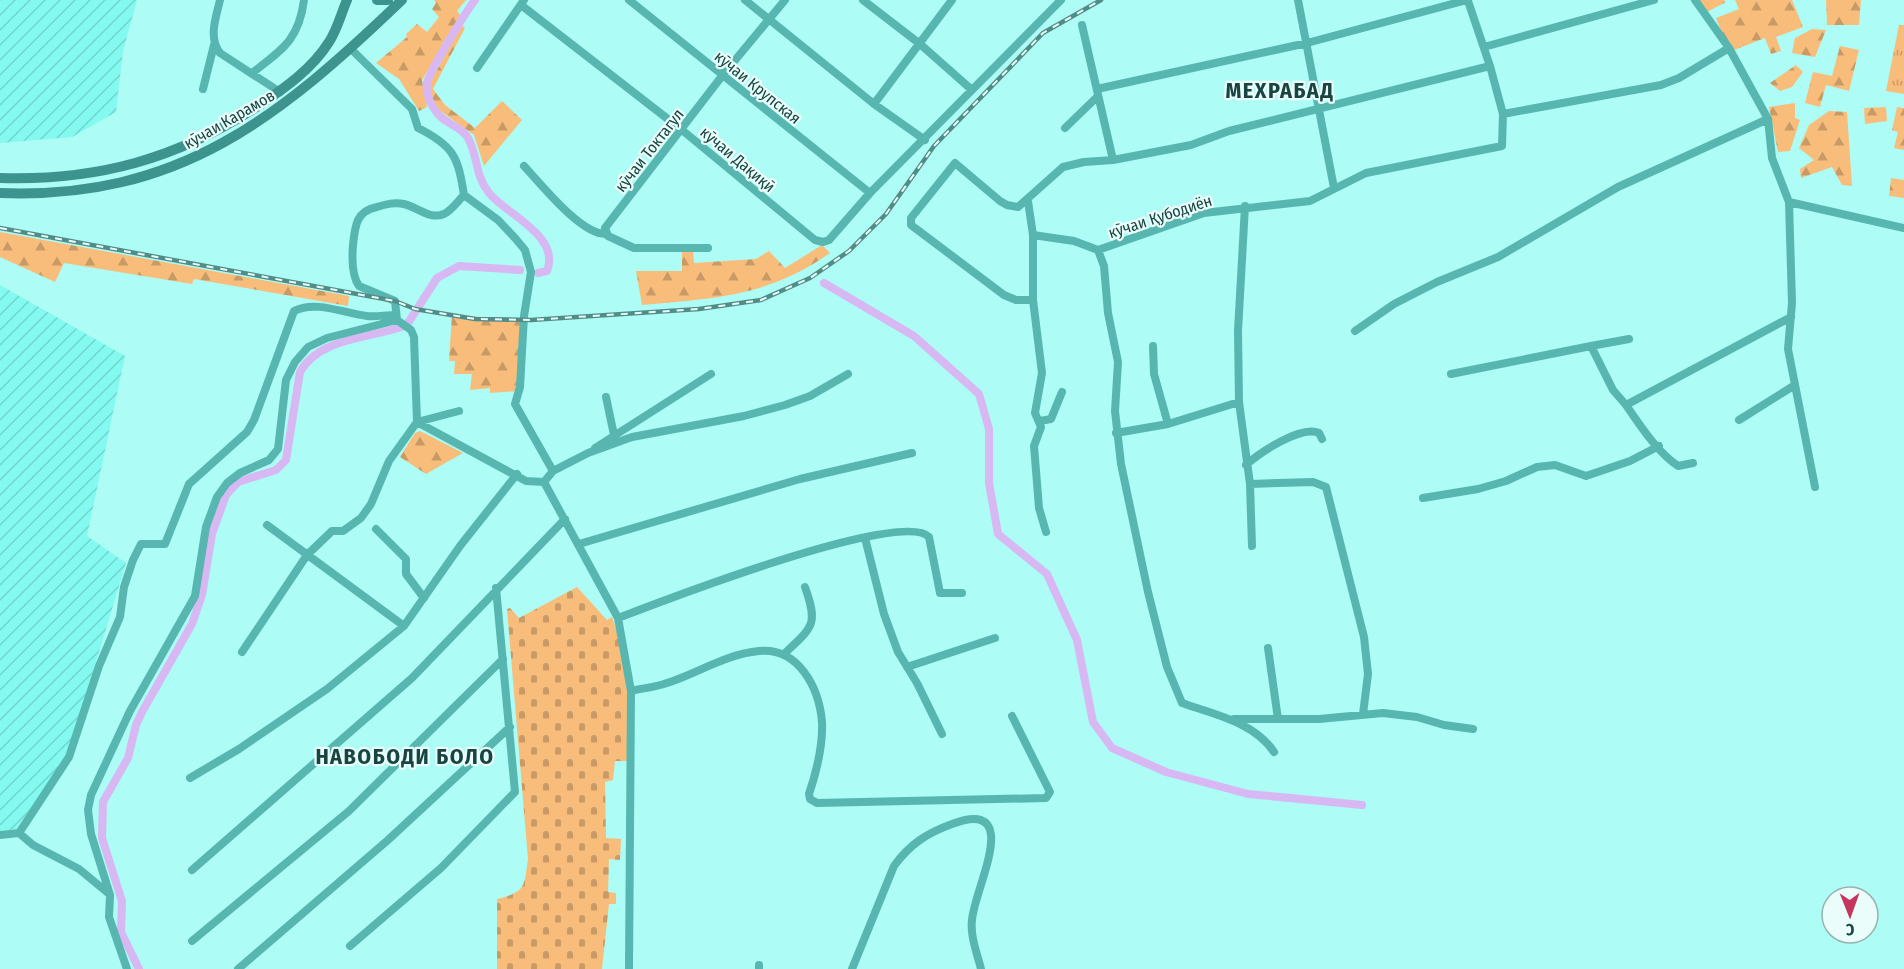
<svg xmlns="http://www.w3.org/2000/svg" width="1904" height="969" font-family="'Fira Sans Condensed',sans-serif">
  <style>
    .industrial { fill: url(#industrial-furrows) }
    .grass { fill: url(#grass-tufts) }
    .forest { fill: url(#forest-firs) }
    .cemetery { fill: url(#cemetery-stones) }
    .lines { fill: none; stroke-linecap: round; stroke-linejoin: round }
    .canal { stroke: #d7b8f2; stroke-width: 8 }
    .minor { stroke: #57b7b0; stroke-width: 8 }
    .secondary { stroke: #3d938d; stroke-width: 10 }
    .rail-casing { stroke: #528c88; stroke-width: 4.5 }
    .rail { stroke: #eafdfb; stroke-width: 2; stroke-dasharray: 7; stroke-linecap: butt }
    .labels { text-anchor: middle; stroke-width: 4.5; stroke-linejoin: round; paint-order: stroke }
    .street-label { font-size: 16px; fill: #184542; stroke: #eafdfb }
    .district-label { font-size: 22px; font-weight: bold; letter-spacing: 1.5px; fill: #184542; stroke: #eafdfb }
  </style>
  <defs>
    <pattern id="industrial-furrows" width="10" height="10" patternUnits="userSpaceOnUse" patternTransform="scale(1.5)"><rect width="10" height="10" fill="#83f9f0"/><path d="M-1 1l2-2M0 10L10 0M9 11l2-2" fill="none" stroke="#70d7cf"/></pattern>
    <pattern id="grass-tufts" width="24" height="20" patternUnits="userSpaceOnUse" patternTransform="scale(1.5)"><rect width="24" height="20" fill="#f8bd7b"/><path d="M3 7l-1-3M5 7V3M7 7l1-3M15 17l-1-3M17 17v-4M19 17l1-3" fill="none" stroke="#c89b66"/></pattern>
    <pattern id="forest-firs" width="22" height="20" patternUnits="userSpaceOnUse" patternTransform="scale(1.5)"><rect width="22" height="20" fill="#f8bd7b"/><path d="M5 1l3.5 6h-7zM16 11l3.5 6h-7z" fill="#c89b66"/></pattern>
    <pattern id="cemetery-stones" width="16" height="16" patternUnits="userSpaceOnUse" patternTransform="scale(1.5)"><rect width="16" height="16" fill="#f8bd7b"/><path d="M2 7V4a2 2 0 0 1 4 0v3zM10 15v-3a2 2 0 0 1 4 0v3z" fill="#c89b66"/></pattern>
  </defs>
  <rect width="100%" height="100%" fill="#adfcf5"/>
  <path class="industrial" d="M0,0H137L123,51L116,112L72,137L0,143Z
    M0,285L125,356L87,536L126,563L79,718L62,764L16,829L0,831Z"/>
  <path class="grass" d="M1899,25H1904V94L1886,91Z"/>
  <path class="forest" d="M434,0H466L457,11L461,16L422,80L427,107L419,111L399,79L376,63L407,37L406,34L417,24L427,32L439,17L432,9L436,3Z
    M1698,0H1724L1726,2L1705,13Z
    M1735,0H1792L1803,27L1776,37L1781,51L1771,54L1765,38L1729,52L1716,18L1739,9Z
    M1826,0H1861L1859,25H1827Z
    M461,25L465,28L433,89L445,105L475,128L502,101L522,120L484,166L474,135L439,110L432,99L429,85Z
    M1812,29L1826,30L1815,57L1792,53L1795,38Z
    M1840,46L1859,50L1849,91L1826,85L1820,107L1805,103L1813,72L1832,76Z
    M1796,65L1803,72L1792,87L1780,91L1770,83Z
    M1795,103V118L1800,120L1790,151L1778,152L1769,107Z
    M1886,107L1887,121L1865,124L1864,108Z
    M1897,107L1904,108V150L1894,148L1898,132L1892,130Z
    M1829,111L1847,112L1852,186L1842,185L1832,167L1801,178L1800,169L1814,160L1799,148L1809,125Z
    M1891,178L1904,180V198L1889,196Z
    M0,232L349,296L348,306L194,279L192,284L64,263L55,282L0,257Z
    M822,245L830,253C767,297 716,298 642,305L636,271H682V251H693L694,263L756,259L769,251L785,268Z
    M452,314L523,321L518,391L490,393V388L470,390L472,374H454L455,361H449Z
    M420,431L463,453L426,474L400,457L415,433Z"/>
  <path class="cemetery" d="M577,587L607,620L612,617C631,670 629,706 628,761H615L613,780L605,782L606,838L621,839L620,860L609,859L608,892L616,893V904H609L602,969H497V899C526,892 524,887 528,859L507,609L510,608L519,618Z"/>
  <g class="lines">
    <path class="canal" d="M475,0C465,13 430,70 427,83C425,94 431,105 437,113C445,124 461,126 468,138C478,156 475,176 489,193C506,214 561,236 547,271L538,273
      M824,283L914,336L979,394L989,429V483L998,534L1047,574L1077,640L1093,722L1112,748L1166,772L1248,794L1362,805
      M408,323L437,278L459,266L520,270
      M139,969L121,932L122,901L102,838L103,802L128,758L136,725L142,712L192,624L202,595L212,534L226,495L238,482L276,470L286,460L300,372C320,337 369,339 404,326"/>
    <path class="minor" d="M220,0C216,18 208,37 220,53L280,92
      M629,0L870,193
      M745,0L874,104L925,140
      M863,0L920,44L972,90
      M1298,0L1334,188
      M1695,0L1729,48L1768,119L1772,158L1789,202L1904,228
      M521,5L682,130L815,240L823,242L829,240L870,193L1061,0
      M1484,47L1654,0
      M351,49L412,109L418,128C454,146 458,157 464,195L498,220L515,238L525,250L531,272L524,316L520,387L515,404L553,471
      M477,68L524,0
      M252,73C282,50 299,40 304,0
      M203,89L214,45
      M1097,89L1307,43L1467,0
      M874,104L952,0
      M1503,114L1661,85L1679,78L1729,48
      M1065,128L1098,96
      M1113,160L1191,145L1229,131L1490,66
      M524,166C541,184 581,235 606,234
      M464,195C458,201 452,210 444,214C430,220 417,207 404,204C394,202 387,204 377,207C356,211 355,226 353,245C352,257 352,276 359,286L395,301L397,320L411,330L414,337L417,422L526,481L544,482
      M1028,201L1033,235L1074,241L1098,250L1204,213L1310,201L1366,173L1502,146L1503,114L1490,66L1468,1
      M1789,202L1792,303L1788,349L1815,487
      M1245,206L1238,331L1239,402L1250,484L1252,546
      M1033,235V300L1042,373L1035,413L1041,427L1034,446L1039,508L1046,532
      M708,248H634L608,236L605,228L722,76L785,0
      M1098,250L1104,266L1108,313L1118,362L1115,411L1121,464L1148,592L1167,667L1182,703C1213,714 1254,722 1274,752
      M1033,300H1016L1004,295L911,225V218L955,163L1000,201L1007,205L1018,207L1063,167L1084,162L1113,160L1082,25
      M1355,331L1394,304L1437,282L1498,257L1618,187L1768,119
      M1153,346L1154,374L1168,424
      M1591,346L1629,339
      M1451,374L1591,346L1613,390L1626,405
      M606,397L614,435
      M1739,420L1795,385
      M1040,421L1051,419L1062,392
      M1116,433L1168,424L1239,402
      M595,448L711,374
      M1693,463L1678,466C1657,452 1640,425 1626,405L1791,317
      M1246,465C1259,453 1301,425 1319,433L1322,439
      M544,482L618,618L631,691L629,969
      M544,482L553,471L588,453L632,437L744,416L785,405L810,396L848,374
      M1250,484L1313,482L1326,487L1364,637L1368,674L1363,714
      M1423,498L1478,489L1506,481L1537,467L1555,465L1586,476L1630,461L1659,446
      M267,525L404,626
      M376,529L406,559V574L424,598
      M865,538L884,614L898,652L917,683L942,734
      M579,544L800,479L912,453
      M618,618C660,602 902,508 929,537L940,593H962
      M1268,648L1278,719
      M242,652L307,555L332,531H343L361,518L371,504L389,461L417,422L459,411
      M784,654C812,627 819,626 805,587
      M907,667L995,638
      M631,691C643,688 656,687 667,683C698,673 726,654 759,651C798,647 819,687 822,722C823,744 816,773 809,794L810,799L817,803L1046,798L1050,792L1012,716
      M1234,719H1319L1383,713L1417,717L1444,725L1473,729
      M190,778L239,749L327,689L404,626L460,546L517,474
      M19,833L69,757L99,666L120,617L124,587L133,560L141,544H165L189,484L247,432L254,420L294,311C315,300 344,313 367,316C376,317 386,315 395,315
      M0,835L19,833L33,845L79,869L108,893
      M192,870L412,678L565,519
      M192,941L349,811L503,659
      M350,946L441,868L515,792L496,588
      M759,965V969
      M127,969L109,917L110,895L91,834L88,810L91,795L130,711L195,596L206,527L217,497L227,483L240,473L269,460L278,449L286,380L295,362L308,347L327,338L397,320
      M238,969L388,840L510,727
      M852,969L894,866C910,844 927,833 952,824C1025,797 974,889 972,920C970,936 977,953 981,969"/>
    <path class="secondary" d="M377,0H388
      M0,178C97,181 177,159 258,106C285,88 312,69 329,42C337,30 341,14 347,0
      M0,193C179,200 280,117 402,0"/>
    <g class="rail-casing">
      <path id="rail" d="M0,228L395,301L415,309L475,319L531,320L699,309L761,300L810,278L849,251L886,214L934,146L1043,33L1101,0"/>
    </g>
    <use href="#rail" class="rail"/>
  </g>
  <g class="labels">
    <g class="street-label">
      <text transform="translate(758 87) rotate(39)" y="6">кӯчаи Крупская</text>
      <text transform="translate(229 119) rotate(-30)" y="6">кӯчаи Карамов</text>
      <text transform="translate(649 150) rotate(-52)" y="6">кӯчаи Токтагул</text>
      <text transform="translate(738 159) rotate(40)" y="6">кӯчаи Дақиқӣ</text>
      <text transform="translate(1160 216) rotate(-18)" y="6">кӯчаи Қубодиён</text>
    </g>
    <g class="district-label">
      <text x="1280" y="98">МЕХРАБАД</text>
      <text x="405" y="764">НАВОБОДИ БОЛО</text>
    </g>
  </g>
  <g transform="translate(1850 915) rotate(179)"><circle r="28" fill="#eafdfb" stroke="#96b3b1" stroke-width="1.5"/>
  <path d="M0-4.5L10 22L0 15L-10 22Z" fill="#c5365e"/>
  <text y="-9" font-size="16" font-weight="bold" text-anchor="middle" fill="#184542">С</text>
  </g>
</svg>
